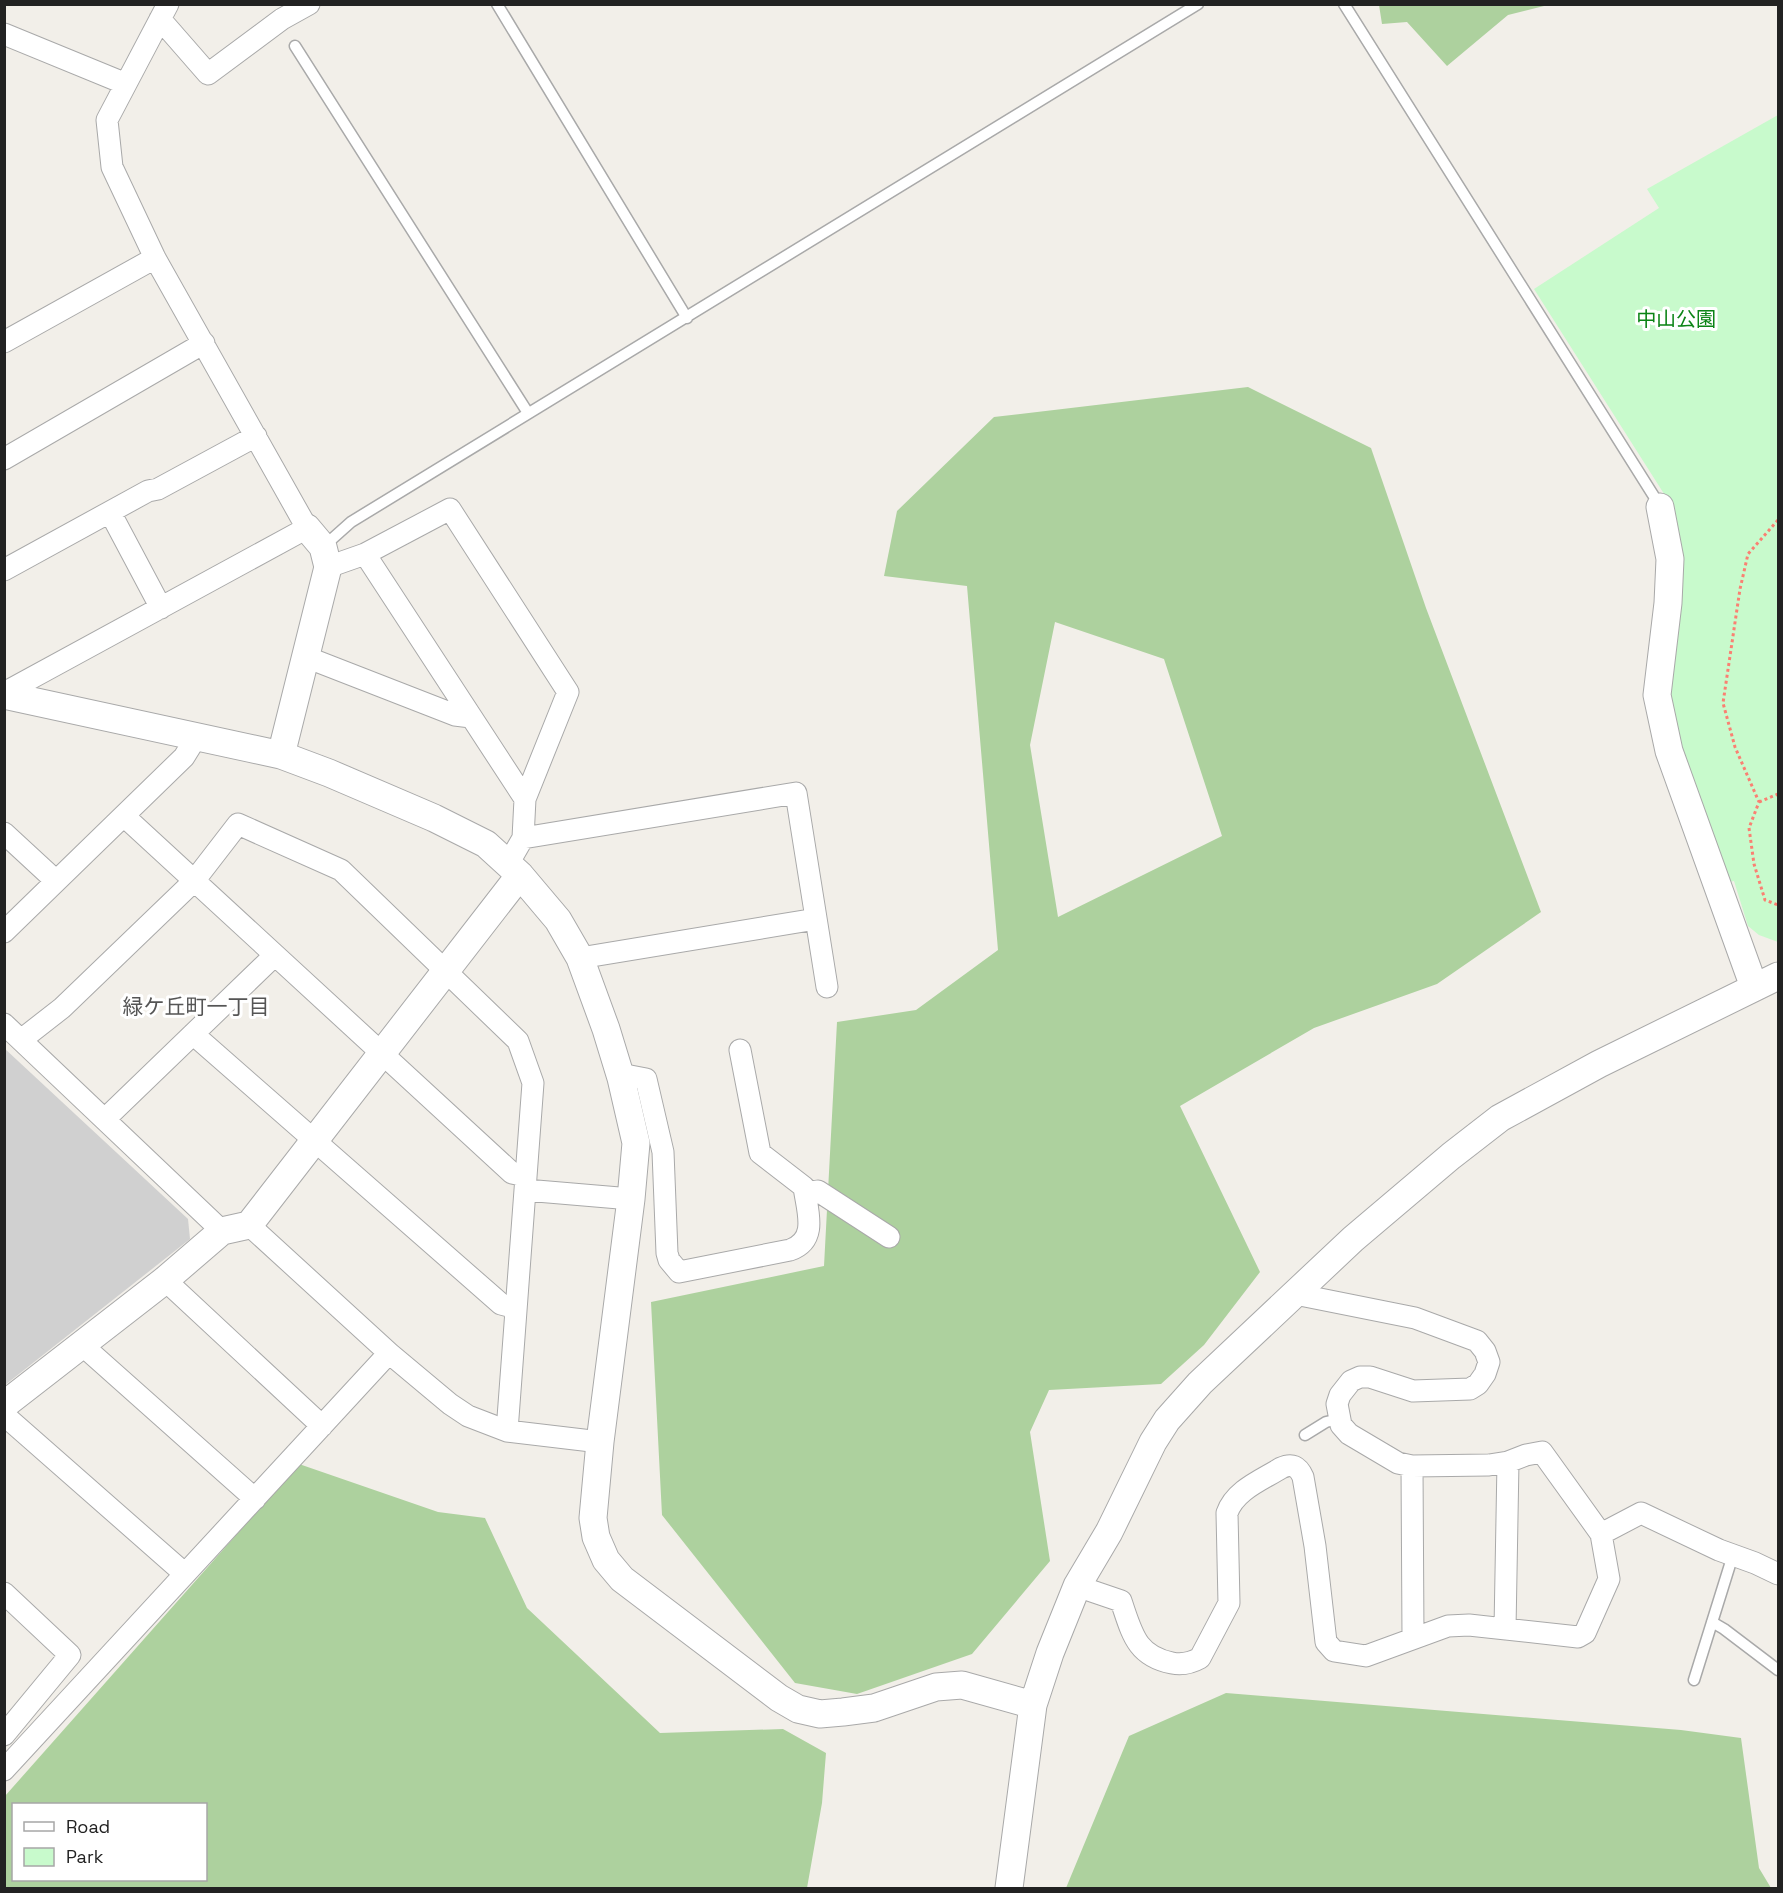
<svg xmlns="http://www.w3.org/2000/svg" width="1783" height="1893" font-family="'Space Grotesk','Noto Sans JP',sans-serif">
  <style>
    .religious { fill: #d0d0d0 }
    .forest { fill: #add19e; fill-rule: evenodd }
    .park { fill: #c8facc }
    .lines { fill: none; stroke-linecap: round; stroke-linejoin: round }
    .service-casing { stroke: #a9a9a9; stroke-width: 13 }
    .minor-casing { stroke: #a9a9a9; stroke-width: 23 }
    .tertiary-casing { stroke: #a9a9a9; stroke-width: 29 }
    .path { stroke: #fa8072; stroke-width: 3; stroke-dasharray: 3 3; stroke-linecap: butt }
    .service { stroke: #fff; stroke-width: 10 }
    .minor { stroke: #fff; stroke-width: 21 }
    .tertiary { stroke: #fff; stroke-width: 27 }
    .labels { text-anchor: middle; stroke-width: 6; stroke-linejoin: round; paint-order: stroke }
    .park-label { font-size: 20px; fill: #0c8416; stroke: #fff }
    .neighbourhood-label { font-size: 21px; fill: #555; stroke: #fff }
  </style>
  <rect width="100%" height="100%" fill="#f2efe9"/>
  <path class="religious" d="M4,1048L188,1219L190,1239L5,1385Z"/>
  <path class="forest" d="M1379,5V4L1548,5L1508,15L1447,66L1407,22L1382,24Z
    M1248,387L1371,448L1426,608L1541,912L1437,984L1314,1028L1180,1106L1260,1272L1204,1345L1161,1384L1049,1390L1030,1432L1050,1561L972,1654L857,1694L795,1683L662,1515L651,1302L824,1266L837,1022L916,1010L998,950L967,586L884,576L897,511L994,417ZM1055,622L1164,659L1222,836L1058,917L1030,745Z
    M299,1464L438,1512L485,1518L527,1608L660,1733L783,1729L826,1753L822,1803L807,1888H5V1796ZM14,1804H206V1880H14Z
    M1226,1693L1681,1730L1741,1738L1759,1868L1771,1888H1066L1129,1736Z"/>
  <path class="park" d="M1778,115V942L1759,935L1748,926L1734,881L1728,882L1680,746L1670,699L1666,497L1534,289L1659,208L1647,189Z"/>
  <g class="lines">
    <g class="service-casing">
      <path id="service" d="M497,4L687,318
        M1344,4L1660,506
        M295,46L528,413
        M323,547L351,522L1198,4
        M1305,1435L1326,1422L1339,1419
        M1712,1622L1724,1629L1778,1670
        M1694,1680L1733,1555"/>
    </g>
    <g class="minor-casing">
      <path id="minor" d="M160,19L208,74L282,19L309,4
        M4,34L126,84
        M4,342L155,258
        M4,459L204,343
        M110,512L161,608
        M365,554L525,799
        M328,567L365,554L450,509L568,692L525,799L523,838L508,864
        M4,570L148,491L158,489L256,436
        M306,657L455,715L471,717
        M4,693L307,528L155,258L112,167L107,120L168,4
        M124,816L512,1173L526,1176
        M4,833L56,881
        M523,838L796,793L827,987
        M4,932L184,757L197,736
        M580,958L816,919
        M4,1024L222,1231
        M193,1034L501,1304L516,1308
        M21,1040L62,1008L194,881L238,824L341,870L518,1041L533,1083L507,1431
        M620,1074L646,1079L663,1152L667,1253L669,1260L679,1272L790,1250C819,1240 807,1210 804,1187L760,1153L740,1050
        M105,1119L275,955
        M525,1190L631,1199
        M805,1193L818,1191L889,1237
        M249,1225L389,1353L450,1404L468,1416L507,1431L600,1442
        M165,1280L322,1426
        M82,1345L255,1499
        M4,1415L185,1574
        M1412,1466L1413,1637
        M1601,1534L1641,1513L1719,1550L1755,1563L1778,1574
        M1077,1586L1121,1601C1132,1633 1136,1656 1172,1663C1182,1665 1191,1663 1200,1658L1229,1603L1227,1513C1235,1490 1262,1480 1281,1468C1292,1463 1298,1466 1303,1477L1315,1546L1326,1642L1334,1651L1366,1656L1448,1626L1469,1625L1578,1637L1585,1633L1609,1579L1601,1534L1542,1452L1526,1455L1508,1462L1489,1465L1412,1466L1398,1463L1349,1434L1341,1425L1337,1404L1340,1395L1351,1381L1360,1377H1370L1413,1391L1470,1389L1478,1384L1485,1374L1489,1362L1485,1351L1477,1341L1415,1318L1295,1294
        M4,1593L70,1655L4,1735
        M1505,1629L1508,1462
        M4,1770L389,1353"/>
    </g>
    <g class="tertiary-casing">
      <path id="tertiary" d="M1660,507L1670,559L1668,603L1657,695L1669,751L1754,987
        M4,695L281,755L329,773L434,818L486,844L520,875L558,920L580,958L606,1029L621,1078L636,1143L631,1199L600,1442L593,1518L596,1537L606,1560L622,1579L779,1698L798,1709L820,1714L843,1712L874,1708L936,1687L962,1685L1033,1705
        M281,755L328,567L323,547L307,528
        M4,1405L165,1280L222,1231L249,1225L520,875
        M1009,1888L1033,1705L1050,1653L1077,1586L1109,1532L1153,1442L1167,1420L1200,1383L1353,1239L1451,1156L1500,1118L1599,1064L1778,976"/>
    </g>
    <path class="path" d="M1778,520L1748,554L1740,589L1723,703L1735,747L1759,802L1749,828L1754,864L1765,900L1778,905
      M1759,802L1778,794"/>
    <use href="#service" class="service"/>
    <use href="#minor" class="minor"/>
    <use href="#tertiary" class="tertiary"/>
  </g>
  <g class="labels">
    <g class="park-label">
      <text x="1676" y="326">中山公園</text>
    </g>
    <g class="neighbourhood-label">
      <text x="196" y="1014">緑ケ丘町一丁目</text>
    </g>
  </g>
  <rect width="1783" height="1893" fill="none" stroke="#222222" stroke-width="12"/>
  <rect x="12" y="1803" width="195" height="78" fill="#ffffff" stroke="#a7a7a7" stroke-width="1.5"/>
  <rect x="24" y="1822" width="30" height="9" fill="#ffffff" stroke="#a7a7a7" stroke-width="1.5"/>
  <text x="66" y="1833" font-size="18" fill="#222222">Road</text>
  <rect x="24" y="1848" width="30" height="18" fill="#c8facc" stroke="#a7a7a7" stroke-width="1.5"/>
  <text x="66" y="1863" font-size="18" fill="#222222">Park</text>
</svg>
